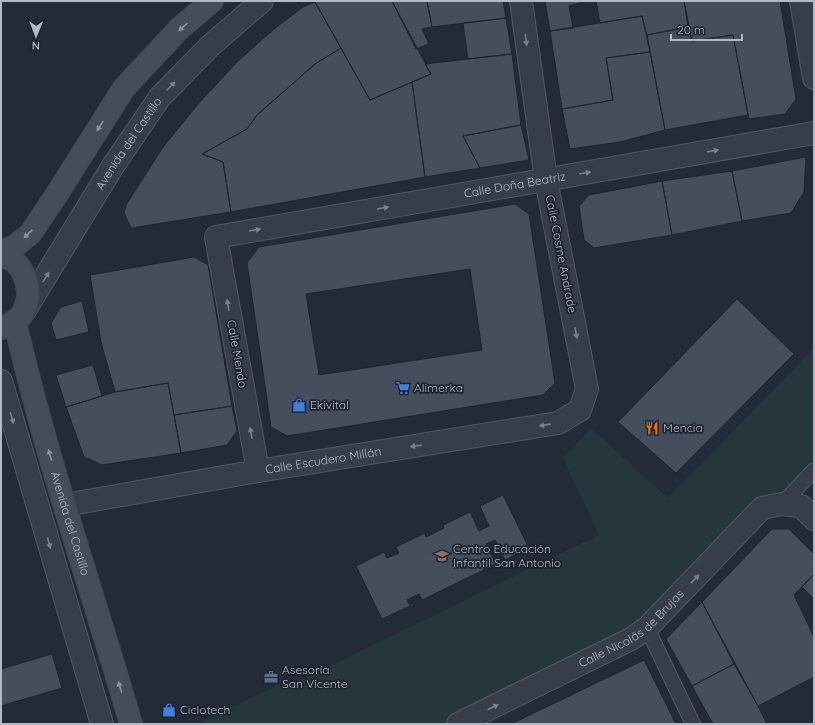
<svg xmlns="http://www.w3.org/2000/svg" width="815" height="725" font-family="Quicksand,sans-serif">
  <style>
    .green { fill: #25373a }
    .building { fill: #454e5d; stroke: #1e2530; fill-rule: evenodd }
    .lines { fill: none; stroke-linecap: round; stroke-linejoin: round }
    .lane-casing { stroke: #525864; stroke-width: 16 }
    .street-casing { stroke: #525864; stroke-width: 24 }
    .secondary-casing { stroke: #404752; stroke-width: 24 }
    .lane { stroke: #373e49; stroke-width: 14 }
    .street { stroke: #373e49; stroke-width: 22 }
    .secondary { stroke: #454d5c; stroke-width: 22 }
    .oneway { fill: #8c93a0 }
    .oneway2 { fill: #7b818d }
    .labels { text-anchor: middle; stroke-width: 3.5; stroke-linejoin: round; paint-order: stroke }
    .street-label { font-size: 12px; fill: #b2b8c5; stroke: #1c232e }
    .poi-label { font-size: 12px; fill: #b2b8c5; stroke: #1c232e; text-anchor: start }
  </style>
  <rect width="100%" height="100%" fill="#232b39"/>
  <path class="green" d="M814,348V470L647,628L458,724H197L286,681L301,680L599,535L563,458L591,428L668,498Z"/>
  <path class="building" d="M318,1H392L431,74L370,100L315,2Z
    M392,1H427L432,27L422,29L429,44L416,49Z
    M427,1H503L506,18L432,27Z
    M545,1H580V3L569,6L573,28L550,31Z
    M596,1H684L688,27L647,35L642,16L600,23Z
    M684,1H780L796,99L785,114L749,119L733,35L692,41Z
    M315,2L341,48L315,64L257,115L247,129L202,154L223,162L231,212L131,228L124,213L126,205L163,147L199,103L238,61L274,29L303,7Z
    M642,16L650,52L606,58L613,100L562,109L550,31Z
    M506,18L512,54L468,59L463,23Z
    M688,27L692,41L733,35L748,115L665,130L647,35Z
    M341,48L370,100L412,82L425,177L231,212L223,162L202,154L247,129L257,115L315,64Z
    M650,52L665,130L620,142L570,149L562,109L613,100L606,58Z
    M512,54L521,125L463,136L480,168L425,177L412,82L431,74L425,64Z
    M521,125L529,160L480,168L463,136Z
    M806,157L804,192L791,213L742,221L732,171Z
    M732,171L742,221L672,235L662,181Z
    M662,181L672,235L594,248L584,240L579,206L589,195Z
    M515,204L529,214L555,383L543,395L287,436L271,427L247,263L259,247ZM470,269L482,350L319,375L306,294Z
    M194,257L208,265L232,406L174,415L168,383L115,392L101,342L90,275Z
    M737,299L794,354L676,473L618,422Z
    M82,301L89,332L56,340L51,323L61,307Z
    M93,365L102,396L66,407L56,375Z
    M168,383L181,453L102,465L84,457L66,407L115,392Z
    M232,406L237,431L227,445L181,453L174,415Z
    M503,495L529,548L505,560L495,540L486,544L496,564L422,600L419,594L407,600L410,606L382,619L356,566L384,552L387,558L399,553L396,547L425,533L426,537L444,528L443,525L470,512L479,531L489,526L480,506Z
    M772,529H789L814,554V574L794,595L814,637V677L758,706L702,602Z
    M814,574V599L802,587Z
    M702,602L734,664L692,686L666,639Z
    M52,654L62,688L1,706V669Z
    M644,660L676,724H511Z
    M734,664L758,706L767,724H713L692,686Z"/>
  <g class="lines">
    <g class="lane-casing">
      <path id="lane" d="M782,504L814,470
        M647,628L693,724"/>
    </g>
    <g class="street-casing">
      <g id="street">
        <path d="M801,1L814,78"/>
        <path id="s1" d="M25,310L113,166L160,97L210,46L262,1"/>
        <path d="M1,381L102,724"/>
        <path id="s2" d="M258,471L216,237L814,133"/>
        <path id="s3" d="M65,505L258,471L558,423L580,410L587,389L546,180L521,1"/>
        <path id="s4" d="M458,724L631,639L647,628L762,508L782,504L801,506L814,519"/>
      </g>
    </g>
    <g class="secondary-casing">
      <g id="secondary">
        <path d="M1,252L15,246L30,234L55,197L124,88L179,29L212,1"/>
        <path d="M1,256C24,260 33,289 25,308C22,319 11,324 2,328"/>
        <path id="s5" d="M15,322C46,458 92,590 131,724"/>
      </g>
    </g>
    <use href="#lane" class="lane"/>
    <use href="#street" class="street"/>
    <use href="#secondary" class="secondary"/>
  </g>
  <defs><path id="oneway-solid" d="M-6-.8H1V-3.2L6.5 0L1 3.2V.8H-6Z"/></defs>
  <g class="oneway">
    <use href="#oneway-solid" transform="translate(183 27) rotate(138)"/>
    <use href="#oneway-solid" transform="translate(100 126) rotate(122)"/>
    <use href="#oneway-solid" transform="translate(28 234) rotate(136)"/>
    <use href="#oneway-solid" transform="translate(50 455) rotate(-106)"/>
    <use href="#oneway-solid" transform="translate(120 687) rotate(-106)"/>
  </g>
  <g class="oneway2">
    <use href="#oneway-solid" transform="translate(526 40) rotate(82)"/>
    <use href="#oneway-solid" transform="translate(171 86) rotate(-45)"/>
    <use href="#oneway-solid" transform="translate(713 151) rotate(-10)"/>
    <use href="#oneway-solid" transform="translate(585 173) rotate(-10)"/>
    <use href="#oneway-solid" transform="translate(383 208) rotate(-10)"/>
    <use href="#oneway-solid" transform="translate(255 230) rotate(-10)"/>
    <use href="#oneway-solid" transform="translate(46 277) rotate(-58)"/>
    <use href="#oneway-solid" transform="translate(228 305) rotate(-100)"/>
    <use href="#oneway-solid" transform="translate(576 333) rotate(79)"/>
    <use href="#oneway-solid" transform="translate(12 418) rotate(73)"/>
    <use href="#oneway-solid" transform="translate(545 425) rotate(171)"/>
    <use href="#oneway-solid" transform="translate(251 433) rotate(-100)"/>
    <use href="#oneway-solid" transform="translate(416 446) rotate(171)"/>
    <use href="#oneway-solid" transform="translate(49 543) rotate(74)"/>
    <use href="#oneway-solid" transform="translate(695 579) rotate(-46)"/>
    <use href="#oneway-solid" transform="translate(493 707) rotate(-26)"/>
  </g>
  <defs>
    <g id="supermarket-bare" transform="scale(1.08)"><path d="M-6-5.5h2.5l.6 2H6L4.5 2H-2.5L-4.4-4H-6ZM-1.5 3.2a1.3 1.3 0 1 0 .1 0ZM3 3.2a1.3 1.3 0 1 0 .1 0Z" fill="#3f7fe0" stroke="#1c232e" stroke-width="2.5" paint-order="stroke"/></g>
    <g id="shop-bare" transform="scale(1.08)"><path d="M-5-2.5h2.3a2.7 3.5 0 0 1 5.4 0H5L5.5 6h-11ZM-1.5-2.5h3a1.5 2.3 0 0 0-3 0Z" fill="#3f7fe0" stroke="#1c232e" stroke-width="2.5" paint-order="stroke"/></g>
    <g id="restaurant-bare" transform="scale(1.08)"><path d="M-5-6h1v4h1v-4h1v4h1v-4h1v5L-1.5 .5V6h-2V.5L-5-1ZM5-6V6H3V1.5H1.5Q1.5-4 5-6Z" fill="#e8710a" stroke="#1c232e" stroke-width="2.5" paint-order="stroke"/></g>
    <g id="school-bare" transform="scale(1.08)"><path d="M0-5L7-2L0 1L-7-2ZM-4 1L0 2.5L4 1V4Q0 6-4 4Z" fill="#8d6e63" stroke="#1c232e" stroke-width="2.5" paint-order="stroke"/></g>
    <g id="office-bare" transform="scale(1.08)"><path d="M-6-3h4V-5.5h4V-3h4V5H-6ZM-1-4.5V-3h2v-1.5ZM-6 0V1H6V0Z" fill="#5c6f8a" stroke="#1c232e" stroke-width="2.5" paint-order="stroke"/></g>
  </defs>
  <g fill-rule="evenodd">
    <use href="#supermarket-bare" x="403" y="388"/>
    <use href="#shop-bare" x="299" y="405"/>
    <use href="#restaurant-bare" x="652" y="428"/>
    <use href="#school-bare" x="442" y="556"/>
    <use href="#office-bare" x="271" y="677"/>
    <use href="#shop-bare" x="169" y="710"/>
  </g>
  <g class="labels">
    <g class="street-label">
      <text dy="4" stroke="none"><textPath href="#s1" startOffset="196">Avenida del Castillo</textPath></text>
      <text dy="4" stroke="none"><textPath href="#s2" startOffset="541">Calle Doña Beatriz</textPath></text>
      <text transform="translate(561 254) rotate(79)" y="4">Calle Cosme Andrade</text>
      <text transform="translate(237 354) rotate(80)" y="4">Calle Mendo</text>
      <text dy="4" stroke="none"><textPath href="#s3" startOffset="262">Calle Escudero Millán</textPath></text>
      <text dy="4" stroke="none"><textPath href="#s5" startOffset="209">Avenida del Castillo</textPath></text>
      <text dy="4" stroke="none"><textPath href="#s4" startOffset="199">Calle Nicolás de Brujas</textPath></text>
    </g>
    <g class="poi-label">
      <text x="414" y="392">Alimerka</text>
      <text x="310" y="409">Ekivital</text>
      <text x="663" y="432">Mencia</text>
      <text x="453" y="553">Centro Educación<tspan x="453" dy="14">Infantil San Antonio</tspan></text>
      <text x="282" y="674">Asesoría<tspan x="282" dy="14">San Vicente</tspan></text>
      <text x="180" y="714">Ciclotech</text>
    </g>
  </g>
  <rect width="815" height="725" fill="none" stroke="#b2b8c5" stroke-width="4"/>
  <g transform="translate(36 36) rotate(181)" stroke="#1c232e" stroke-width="3" paint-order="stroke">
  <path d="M0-3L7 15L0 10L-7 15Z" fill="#b2b8c5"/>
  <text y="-6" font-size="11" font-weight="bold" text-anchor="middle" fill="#b2b8c5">N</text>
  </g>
  <path d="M671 34v6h71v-6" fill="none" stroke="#b2b8c5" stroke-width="2"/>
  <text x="677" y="34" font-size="12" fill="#b2b8c5" stroke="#1c232e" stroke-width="3" paint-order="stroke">20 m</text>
</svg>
